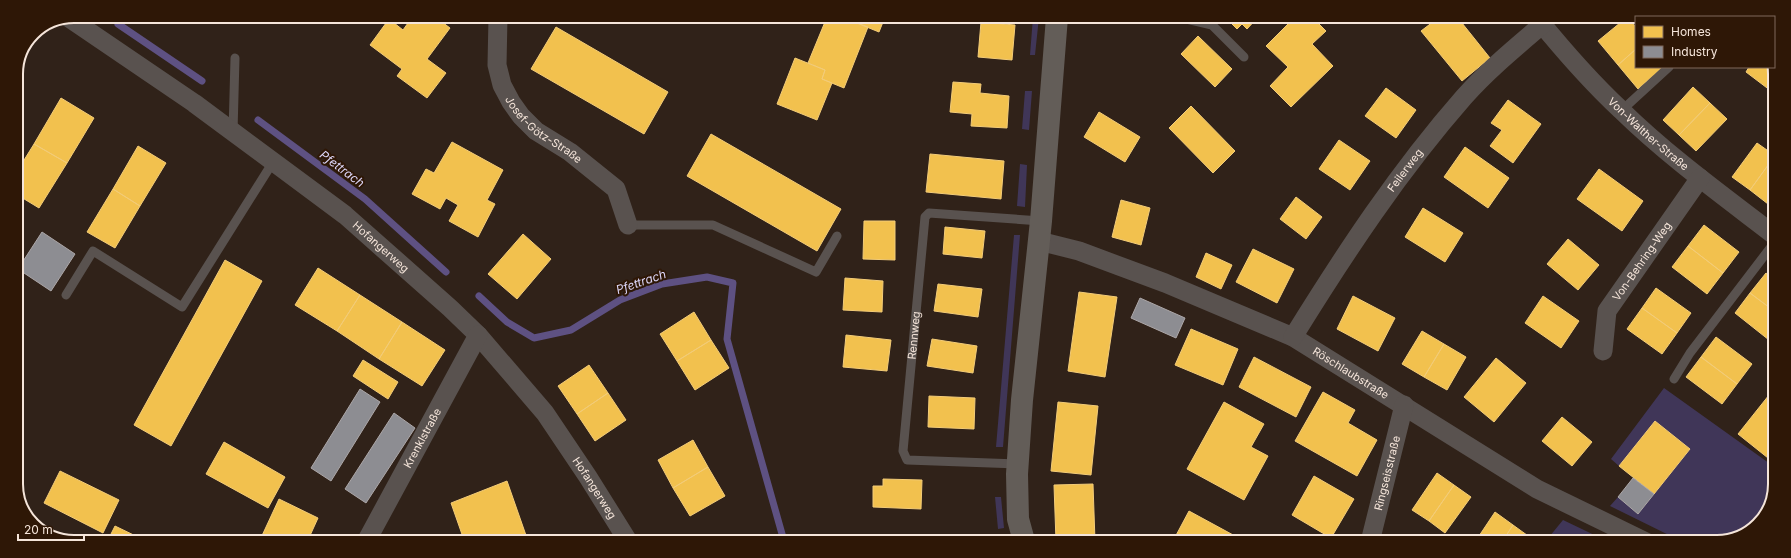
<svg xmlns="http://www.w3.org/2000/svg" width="1791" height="558" font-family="Inter,sans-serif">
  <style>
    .green { fill: #403658 }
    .homes { fill: #f2c14e; stroke: #f3cc78 }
    .industry { fill: #8d8d92; stroke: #aca7a8 }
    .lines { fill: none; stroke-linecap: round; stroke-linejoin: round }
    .stream { stroke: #5e5182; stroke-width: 7 }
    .service { stroke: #59524f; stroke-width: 9 }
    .minor { stroke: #59524f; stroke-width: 19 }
    .secondary { stroke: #635d58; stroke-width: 22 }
    .labels { text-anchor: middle; stroke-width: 4; stroke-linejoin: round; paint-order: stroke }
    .street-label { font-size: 11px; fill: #f5e5da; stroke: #2e1706 }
    .water-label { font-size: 12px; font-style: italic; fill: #dcd6f8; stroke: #2e1706 }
    .rim { fill: none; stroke: #f5e5da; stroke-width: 2 }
  </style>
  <rect width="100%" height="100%" fill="#302219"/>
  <path class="green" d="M1033,17H1039L1035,55H1030Z
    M1025,91H1032L1029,130L1022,129Z
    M1020,164L1027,165L1025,207L1017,206Z
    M1014,235H1020L1003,447H996Z
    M1664,388L1773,466V499L1752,530L1717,542H1683L1610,506L1618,497L1638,514L1690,449L1655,421L1619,466L1611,459Z
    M995,497H1001L1004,528L998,529Z
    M1563,520L1609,542H1545Z"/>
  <path class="homes" d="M413,16H434L450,28L427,59L446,73L427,98L397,76L402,69L370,45L389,19L403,30Z
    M827,17H842L868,27L844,88L822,79L825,70L808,63Z
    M842,17H885L879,32Z
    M1225,17H1258L1247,29L1242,24L1237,29Z
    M1294,18H1313L1326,31L1312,44L1333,66L1291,107L1270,86L1288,67L1266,46Z
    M1438,18H1458L1490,58L1462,81L1421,31Z
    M1626,18H1628L1636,27V49L1618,65L1598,41Z
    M981,22L1015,25L1012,60L978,57Z
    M556,27L668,92L644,134L531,69Z
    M1198,36L1232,69L1215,87L1181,54Z
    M1636,49V67H1663L1638,89L1618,65Z
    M795,58L825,70L822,79L832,83L817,120L777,104Z
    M1749,67H1774L1775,94L1746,72Z
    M953,82L981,84L980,93L1009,96L1007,128L971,126L972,114L950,112Z
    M1693,87L1710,103L1679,135L1663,120Z
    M1386,88L1416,110L1396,138L1365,116Z
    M61,98L94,118L67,163L34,144Z
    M1508,100L1541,124L1513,163L1490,146L1502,130L1491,123Z
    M1710,103L1727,119L1696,151L1679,135Z
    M1191,106L1235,151L1213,173L1169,128Z
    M1099,112L1140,137L1125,162L1084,137Z
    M711,134L841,209L817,251L687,176Z
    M1339,140L1370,161L1350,190L1319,169Z
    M452,142L503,170L487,200L495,204L478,237L449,221L458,205L446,198L440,209L412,194L426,169L434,173Z
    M1757,143L1774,155V157L1750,190L1732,177Z
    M34,144L67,163L39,208L16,194V173Z
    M138,146L166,163L140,206L113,189Z
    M1465,147L1509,178L1488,208L1444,177Z
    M930,154L1004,161L1001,199L926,192Z
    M1774,157V196L1768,204L1750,190Z
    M1599,169L1643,201L1622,231L1577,199Z
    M113,189L140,206L115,248L87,232Z
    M1296,197L1322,217L1306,239L1280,219Z
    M1121,200L1150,208L1141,245L1112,237Z
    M1423,208L1463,233L1445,262L1405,237Z
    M864,221H895V260L863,259Z
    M1704,225L1739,252L1723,273L1688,246Z
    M945,227L985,231L982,258L943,254Z
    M523,234L551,259L517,299L488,274Z
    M1568,239L1599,265L1578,290L1547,264Z
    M1688,246L1723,273L1707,294L1672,267Z
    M1253,249L1294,269L1277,303L1236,282Z
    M1206,253L1232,265L1221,289L1196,277Z
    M225,260L262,281L171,446L134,425Z
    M318,268L360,295L337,331L295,305Z
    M1766,273L1774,279V311L1750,293Z
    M845,278L883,281L882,312L843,310Z
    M938,284L982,289L978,317L934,311Z
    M1656,288L1691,313L1677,333L1642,308Z
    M1079,292L1117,297L1105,377L1068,371Z
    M1750,293L1774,311V335L1769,340L1735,313Z
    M360,295L402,322L379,359L337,331Z
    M1353,296L1395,318L1378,351L1337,329Z
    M1543,296L1579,321L1561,348L1525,323Z
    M1642,308L1677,333L1662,354L1627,329Z
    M694,312L711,340L677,361L660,334Z
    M402,322L445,350L422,386L379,359Z
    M1191,329L1238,349L1223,385L1175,365Z
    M1422,331L1444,344L1424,377L1402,364Z
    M846,335L891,340L887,371L843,367Z
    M1716,337L1752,364L1737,384L1701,357Z
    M932,339L977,346L973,373L927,366Z
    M711,340L729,368L695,390L677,361Z
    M1444,344L1466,357L1447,390L1424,377Z
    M1254,357L1311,387L1296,417L1239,387Z
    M1701,357L1737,384L1722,404L1686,377Z
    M1496,358L1526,383L1494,422L1464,397Z
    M363,360L398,382L388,399L353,376Z
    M589,365L608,393L577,414L558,386Z
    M1773,390V462L1738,434Z
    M1323,392L1355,410L1348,423L1377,440L1357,476L1295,441Z
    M608,393L626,420L595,441L577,414Z
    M929,396L975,398L974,429L928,427Z
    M1058,402L1098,406L1091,475L1051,471Z
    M1224,402L1264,424L1251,447L1268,456L1244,500L1187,469Z
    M1562,417L1592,442L1572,466L1542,441Z
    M1655,421L1690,449L1654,494L1619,466Z
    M693,440L708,467L673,488L658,460Z
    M224,442L285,477L268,508L206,474Z
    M708,467L725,496L690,516L673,488Z
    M60,471L119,500L103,533L44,503Z
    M1437,473L1454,485L1429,521L1412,510Z
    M1314,476L1354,499L1331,538L1292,515Z
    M883,479L922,480L921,509L873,507V486H883Z
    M507,481L528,541L464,540L451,503Z
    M1093,484L1095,541H1056L1054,485Z
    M1454,485L1471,497L1445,533L1429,521Z
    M279,499L318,518L308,540H260Z
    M1189,511L1235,536L1232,541H1173Z
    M1495,512L1513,525L1502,542H1475Z
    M1513,525L1531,538L1528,542H1502Z
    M115,526L144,540H108Z"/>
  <path class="industry" d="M42,232L75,254L51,291L18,269Z
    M1140,298L1185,318L1176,338L1131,318Z
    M360,389L380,402L331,481L311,468Z
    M394,413L415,428L366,503L345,489Z
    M1633,478L1654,494L1638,514L1618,497Z"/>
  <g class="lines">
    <path class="stream" d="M118,24L202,81
      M258,120L365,199L446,272
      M479,296L507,322L534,338L571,330L620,300L662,284L707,277L733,283L727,339L784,541"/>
    <g class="service">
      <path d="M1178,17L1212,25L1244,57"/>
      <path d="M1621,111L1669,67"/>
      <path d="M233,132L235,58"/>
      <path d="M628,225H713L816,272L837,236"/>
      <path d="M66,295L93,251L182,307L273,162"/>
      <path d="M1674,379L1690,353L1774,243"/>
      <path id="s1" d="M1018,464L907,460L903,451L925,217L929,213L1041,221"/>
    </g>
    <g class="minor">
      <path id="s2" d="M498,17L497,65L502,85L511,102L521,116L536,131L570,152L616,189L628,225"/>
      <path id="s3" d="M69,18L194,103L345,215L450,308L478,335L545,413L588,477L628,541"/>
      <path id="s4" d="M1537,18C1563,50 1591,82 1621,110C1668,156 1722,195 1774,235"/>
      <path id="s5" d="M1039,241L1079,251L1165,283L1293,337L1537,489L1646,542"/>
      <path id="s6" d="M1293,337C1345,253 1399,171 1464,97C1488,70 1516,47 1543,24"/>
      <path id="s7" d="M1603,351L1607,311L1700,178"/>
      <path id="s8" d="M367,540L478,335"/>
      <path id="s9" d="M1370,542L1404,405"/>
    </g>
    <path class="secondary" d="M1024,541L1018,519L1017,474L1022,400L1041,221L1057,17"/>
  </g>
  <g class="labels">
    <g class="street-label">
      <text dy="4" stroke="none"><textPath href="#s2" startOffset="131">Josef-Götz-Straße</textPath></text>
      <text dy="4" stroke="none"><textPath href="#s4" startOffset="161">Von-Walther-Straße</textPath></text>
      <text dy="4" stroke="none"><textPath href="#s6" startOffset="201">Feilerweg</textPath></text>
      <text dy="4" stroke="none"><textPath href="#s3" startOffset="387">Hofangerweg</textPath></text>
      <text dy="4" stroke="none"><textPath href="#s7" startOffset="101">Von-Behring-Weg</textPath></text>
      <text dy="4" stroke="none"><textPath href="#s1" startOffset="237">Rennweg</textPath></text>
      <text dy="4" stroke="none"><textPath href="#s5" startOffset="340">Röschlaubstraße</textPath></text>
      <text dy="4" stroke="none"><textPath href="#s8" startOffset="116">Krenklstraße</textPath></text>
      <text dy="4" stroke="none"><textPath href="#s9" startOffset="71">Ringseisstraße</textPath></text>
      <text dy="4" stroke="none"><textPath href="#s3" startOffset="711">Hofangerweg</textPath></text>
    </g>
    <g class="water-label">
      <text transform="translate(342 169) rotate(37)" y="4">Pfettrach</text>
      <text transform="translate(641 282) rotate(-19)" y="4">Pfettrach</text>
    </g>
  </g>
  <path d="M0 0H1791V558H0ZM74 23H1717A51 51 0 0 1 1768 74V484A51 51 0 0 1 1717 535H74A51 51 0 0 1 23 484V74A51 51 0 0 1 74 23Z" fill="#2e1706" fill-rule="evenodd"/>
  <path class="rim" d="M74 23H1717A51 51 0 0 1 1768 74V484A51 51 0 0 1 1717 535H74A51 51 0 0 1 23 484V74A51 51 0 0 1 74 23Z"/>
  <rect x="1635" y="16" width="140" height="52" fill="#2e1706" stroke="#7e695b"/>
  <rect x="1643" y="26" width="20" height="12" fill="#f2c14e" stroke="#7e695b"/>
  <text x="1671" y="36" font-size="12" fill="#f5e5da">Homes</text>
  <rect x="1643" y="46" width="20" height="12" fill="#8d8d92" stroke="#7e695b"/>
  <text x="1671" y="56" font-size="12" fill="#f5e5da">Industry</text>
  <path d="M18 534v6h66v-6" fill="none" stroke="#f5e5da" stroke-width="2"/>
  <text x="24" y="534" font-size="12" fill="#f5e5da" stroke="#2e1706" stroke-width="3" paint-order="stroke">20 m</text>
</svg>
